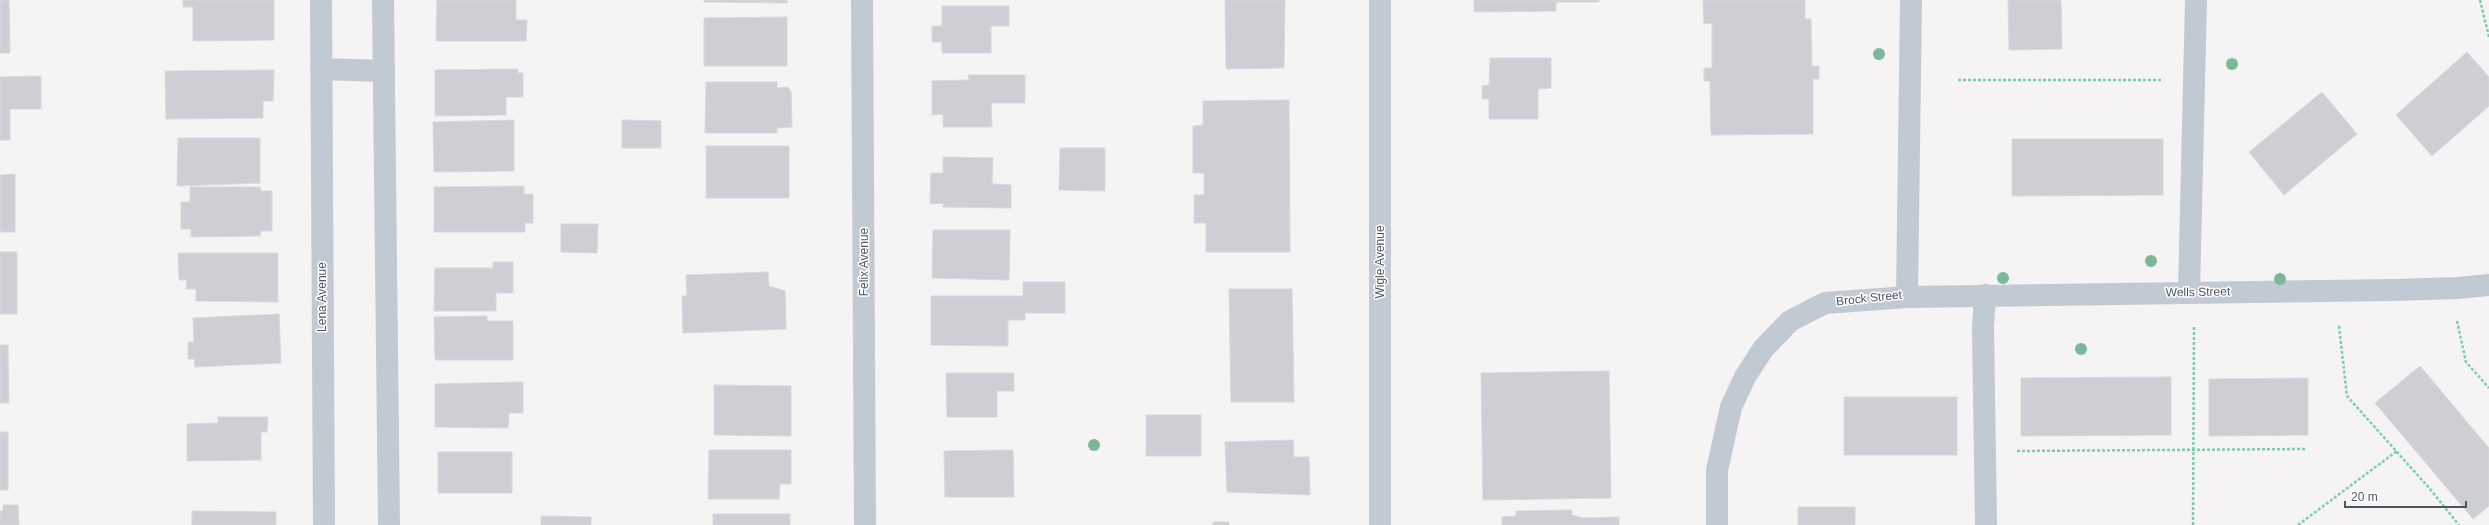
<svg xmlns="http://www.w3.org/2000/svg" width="2489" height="525" font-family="Helvetica,sans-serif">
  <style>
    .building { fill: #cdcfd5; stroke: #d7d9de }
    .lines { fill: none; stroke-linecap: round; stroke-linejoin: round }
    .path { stroke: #7ad0a6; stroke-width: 2.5; stroke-dasharray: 3 2; stroke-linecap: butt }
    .service { stroke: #c1cad2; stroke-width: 22 }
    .minor { stroke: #c1cad2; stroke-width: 22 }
    .tree { fill: #7bb799 }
    .labels { text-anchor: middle; stroke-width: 3; stroke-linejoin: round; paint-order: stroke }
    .street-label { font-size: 12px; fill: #4a5661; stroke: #fff }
  </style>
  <rect width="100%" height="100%" fill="#f5f3f3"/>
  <path class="building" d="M0,0H9L10,53H0Z
    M183,0H274V40L193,41V7H183Z
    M437,0H516V20H527L526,41H436Z
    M704,0H787V3L704,2Z
    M1225,0H1285L1284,68L1226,69Z
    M1474,0H1599V2H1556V11L1474,12Z
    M1703,0H1805V19H1811L1812,66H1819V79H1813V134L1711,135L1710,81H1704V68H1712V23L1704,24Z
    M2008,0H2061L2062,49L2009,50Z
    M942,6H1009V26H991V53H942V42H932V26H942Z
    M787,17V66H704V18Z
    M2467,52L2489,77V106L2432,156L2396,115Z
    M1490,58H1551V88L1538,89V119H1489V99H1482V86L1489,85Z
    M518,69V73H523V97H506V115L435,116V70Z
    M274,70L273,101H263V118L166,119L165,71Z
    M968,75H1025V103H991L992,127H943V114L932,115V81L969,80Z
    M41,76V109H10V140H0V77Z
    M706,82H777V88L788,87L791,92L792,127L777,128V133H705Z
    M2322,92L2357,134L2284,195L2249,152Z
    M1289,100L1290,252H1206V223H1194V195H1204V173H1193V126L1203,125V101Z
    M514,120V171L434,172L433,122Z
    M622,120L661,121V148H622Z
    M178,138H260V183L177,186Z
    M2012,139H2163V195L2012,196Z
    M706,146H789V198H706Z
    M1060,148H1105V191L1059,190Z
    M943,157L993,158L992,184L1011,185V208L943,207V203L930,204L931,173H943Z
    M15,174V232H0V175Z
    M524,186V194H533V223H525V232H434V187Z
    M190,187H260L261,191H272V231H261L260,236L191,237V229H181V202H190Z
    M561,224H598L597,253L561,252Z
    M933,230H1010L1009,280L932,278Z
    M0,252H17V314H0Z
    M178,253H278V302L196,301V289H186L187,280H179Z
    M493,262H513V293H496V311H434L435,268H493Z
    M768,272L769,286L785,291L786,329L683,333L682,296H687L686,275Z
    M1023,282H1065V313H1025V320H1008V346L931,345V296H1023Z
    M1229,289H1292L1294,402H1231Z
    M279,314L281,363L195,367L194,359H188V342H194L193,318Z
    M487,316V321H513V360H435L434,317Z
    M0,345H8L9,403H0Z
    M2420,366L2489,448V506L2473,519L2375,403Z
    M1609,371L1611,498L1483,500L1481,373Z
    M946,373H1014V391H997V417H947Z
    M2171,377V435L2021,436V378Z
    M2308,378V435L2209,436V379Z
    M523,382V413H509L508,428L435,427V384Z
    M714,385L791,386V436L714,435Z
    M1844,397H1957V455H1844Z
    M1146,415H1201V456H1146Z
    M218,417H268L267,432H261V460L187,461V424L218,423Z
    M0,432H8V490H0Z
    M1293,440L1294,457H1309L1310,495L1227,492L1225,442Z
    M709,450H791V484H780L779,499H708Z
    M1013,450L1014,497H945L944,451Z
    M438,452H512V493H438Z
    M3,505H18L19,525H0V511H3Z
    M1798,507H1855V525H1798Z
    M1572,510V515L1584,518L1619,517V525H1502V517L1516,516V511Z
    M192,511L276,512V525H192Z
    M713,514H790V525H713Z
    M541,516L591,517V525H541Z
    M1213,522H1229V525H1213Z"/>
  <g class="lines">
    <path class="path" d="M2480,0L2489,37
      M1958,80H2162
      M2457,321L2466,362L2489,388
      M2339,326L2347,396L2430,489L2459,525
      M2017,451L2307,449
      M2193,525L2194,326
      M2298,525L2397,451"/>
    <path class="service" d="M2189,292L2196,0
      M1985,295L1983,327L1986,525"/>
    <path class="minor" d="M321,0L324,525
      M383,0L389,525
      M862,0L865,525
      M321,69L384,71
      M1907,297L1911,0
      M1380,525V0
      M1717,525V470L1731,407L1745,377L1763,349L1790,321L1825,303L1907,297L2394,290L2458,288L2489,285"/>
  </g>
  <g class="tree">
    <circle cx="1879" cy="54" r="6"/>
    <circle cx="2232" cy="64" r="6"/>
    <circle cx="2151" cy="261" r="6"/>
    <circle cx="2003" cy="278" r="6"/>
    <circle cx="2280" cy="279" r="6"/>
    <circle cx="2081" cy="349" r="6"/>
    <circle cx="1094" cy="445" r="6"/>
  </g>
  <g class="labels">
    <g class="street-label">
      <text transform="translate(864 262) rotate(-90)" y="4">Felix Avenue</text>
      <text transform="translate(1380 262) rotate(-90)" y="4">Wigle Avenue</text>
      <text transform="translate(2198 292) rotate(-1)" y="4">Wells Street</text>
      <text transform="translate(322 297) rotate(-90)" y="4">Lena Avenue</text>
      <text transform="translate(1869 298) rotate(-6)" y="4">Brock Street</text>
    </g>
  </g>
  <path d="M2345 501v6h121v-6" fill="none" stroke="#4a5661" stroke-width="2"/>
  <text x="2351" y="501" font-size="12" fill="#4a5661" stroke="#ffffff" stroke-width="3" paint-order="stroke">20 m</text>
</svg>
